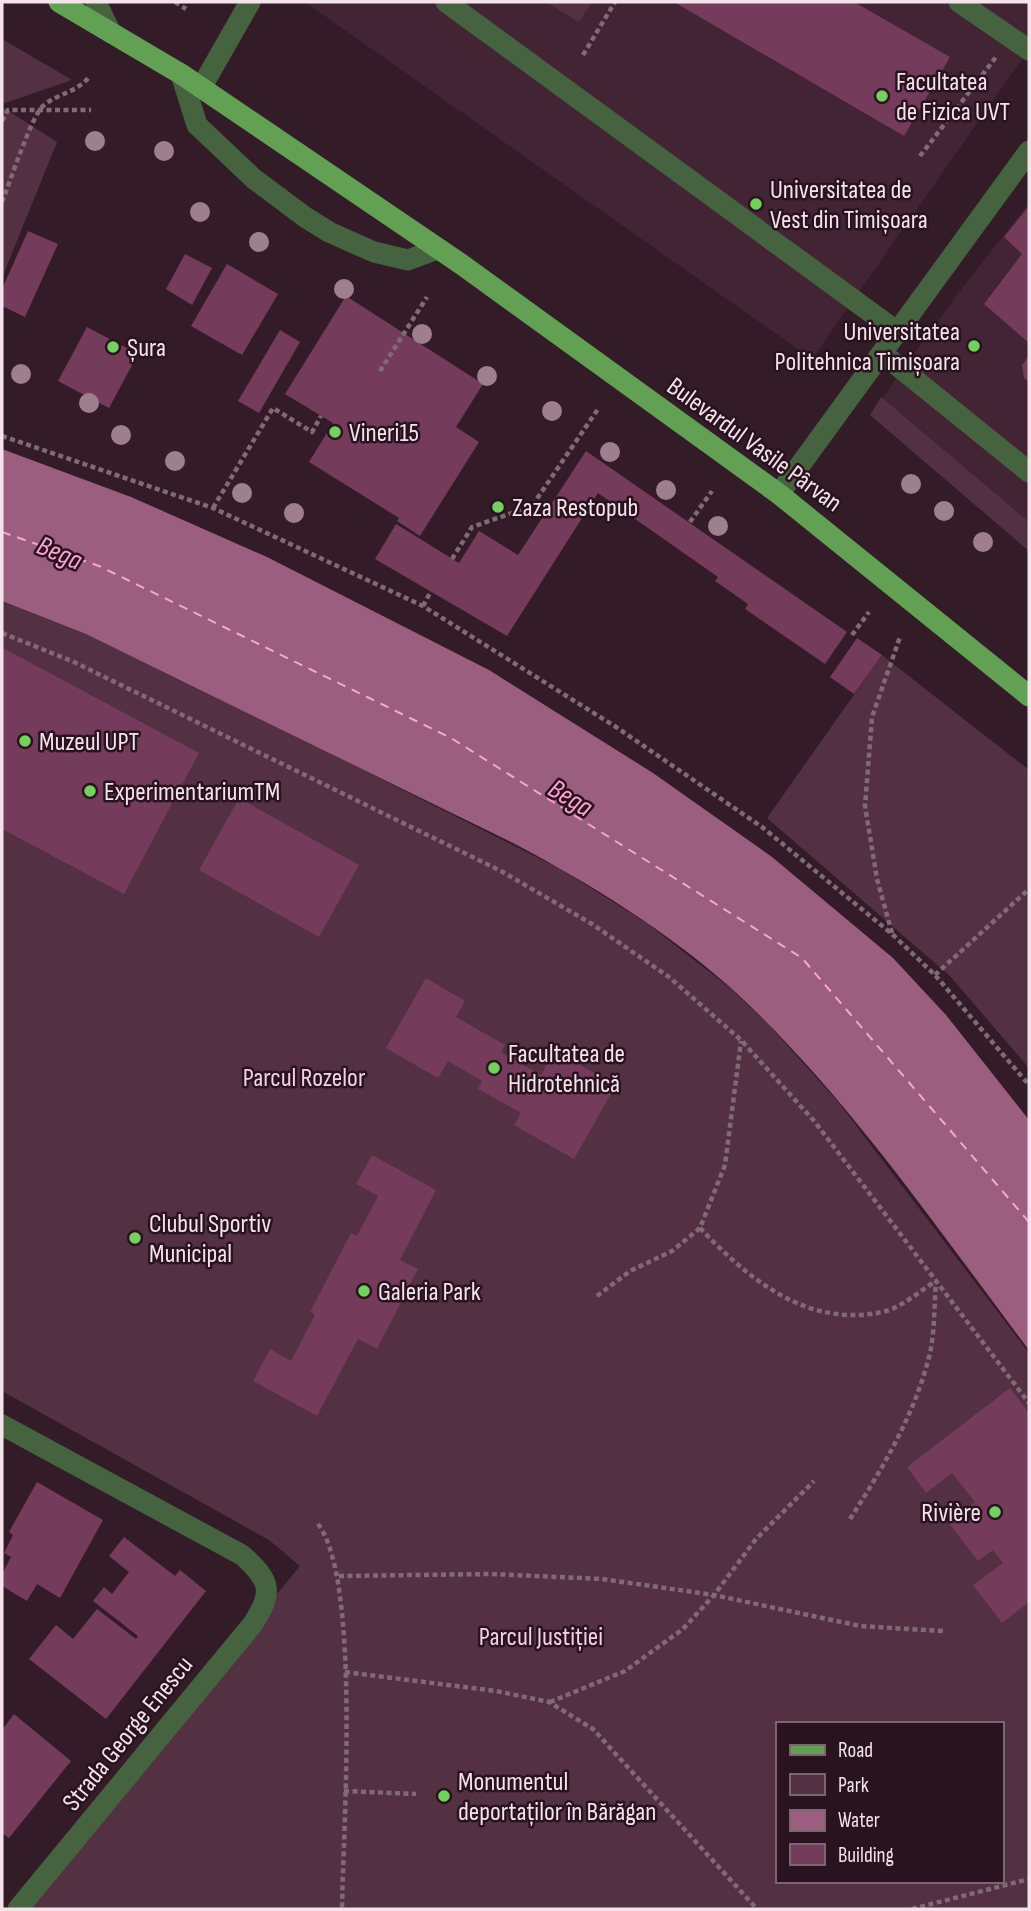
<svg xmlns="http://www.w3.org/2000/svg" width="1031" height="1911" font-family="'Sofia Sans Condensed',sans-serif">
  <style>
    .built { fill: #422434 }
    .green { fill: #533143; fill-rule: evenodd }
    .water { fill: #9b5e7e }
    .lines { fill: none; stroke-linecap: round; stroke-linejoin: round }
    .ferry { stroke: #fca3d1; stroke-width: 2; stroke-dasharray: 9 7; stroke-linecap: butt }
    .building { fill: #743b5b }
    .path { stroke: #806b75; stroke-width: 4.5; stroke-dasharray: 5 3.5; stroke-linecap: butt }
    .minor { stroke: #45633f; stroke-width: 21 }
    .major { stroke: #62a154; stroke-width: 21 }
    .tree { fill: #9e7f8e }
    .poi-dot { fill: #72d25d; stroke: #29131f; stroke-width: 2.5 }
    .labels { text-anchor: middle; stroke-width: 5; stroke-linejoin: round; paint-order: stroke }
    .poi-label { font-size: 26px; fill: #f4e3eb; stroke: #29131f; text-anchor: start }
    .street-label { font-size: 26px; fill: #f4e3eb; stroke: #29131f }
    .park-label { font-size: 26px; fill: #f5d0e2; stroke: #29131f }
    .water-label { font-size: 28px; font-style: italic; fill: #fca3d1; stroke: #29131f }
  </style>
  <rect width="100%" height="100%" fill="#331c28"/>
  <path class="built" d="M305,2H1029V49L812,359Z
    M1029,203V551L870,415L956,296Z"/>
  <path class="green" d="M546,2H592L579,22Z
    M2,39L72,80L2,104Z
    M2,107L57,142L2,278Z
    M881,397L1029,522V551L870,415Z
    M2,601L86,634L190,683L564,871L648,924L730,988L768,1024L839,1103L1029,1353V1909H18L300,1566L269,1540L2,1391ZM777,1724H1001V1881H777Z
    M882,655L1029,770V1068L950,976L767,818Z"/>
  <path class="water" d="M2,449L131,497L267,557L489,670L653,773L772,857L893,958L946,1015L1029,1120V1350C936,1227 846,1094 732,989C667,931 592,885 515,844L86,634L2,601Z"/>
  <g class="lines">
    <path class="ferry" d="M2,532L99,566L451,738L802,958L1029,1222"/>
  </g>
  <path class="building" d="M674,2H854L950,57L904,136Z
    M1029,206V343L984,304L1022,254L1004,237Z
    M28,231L58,244L25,317L2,306V289Z
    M185,254L212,268L192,305L166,289Z
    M227,264L278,294L242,355L191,326Z
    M346,296L483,384L456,427L479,442L420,536L397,521L399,518L309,462L333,423L285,394Z
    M87,327L138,354L109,408L58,381Z
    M280,330L300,342L259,413L238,401Z
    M1029,356V382L1024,378L1022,365Z
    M586,451L847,632L825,664L745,609L748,604L715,581L718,577L598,493L507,636L375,559L396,524L459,563L479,531L518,555Z
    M857,638L882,655L854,694L830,677Z
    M3,648L199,753L124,894L2,829Z
    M239,798L359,865L319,937L199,870Z
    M426,978L465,1001L456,1017L505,1045L501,1052L541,1075L555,1051L616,1085L574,1159L514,1125L521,1113L478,1089L482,1081L448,1061L438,1078L386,1048Z
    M372,1155L436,1190L400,1260L418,1269L377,1349L358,1339L317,1416L253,1381L270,1349L291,1361L315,1315L310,1312L351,1233L357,1236L378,1196L356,1184Z
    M1010,1388L1029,1413V1602L1002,1623L973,1585L1003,1563L993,1550L978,1561L948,1522L975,1502L952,1473L926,1493L907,1467Z
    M37,1482L103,1520L60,1598L37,1584L27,1601L2,1586V1574L11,1557L4,1553L13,1535L9,1532Z
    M124,1537L175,1576L180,1570L206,1591L106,1719L29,1659L56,1625L73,1639L97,1609L136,1639L138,1636L93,1601L104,1587L112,1594L129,1572L109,1556Z
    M14,1714L71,1761L9,1838L2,1833V1730Z"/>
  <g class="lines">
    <path class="path" d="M175,2L186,9
      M583,55L615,2
      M2,121L8,110H91
      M920,156L996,57
      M2,202C10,182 31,117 43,106C58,93 76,93 89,77
      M380,371L427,297
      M2,436L213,508L423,606L616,727L762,827L892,934L935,975L1029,1085
      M213,508L273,408L312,432L321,416
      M690,522L712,491
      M452,559L472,527L532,506L598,409
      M423,606L431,591
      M2,633L74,662L501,871L592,924L669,977L741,1040L815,1122L1029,1403
      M852,635L869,612
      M892,933L877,879L865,806L872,717L900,637
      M935,975L1029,889
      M700,1228C749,1280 810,1330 886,1311C902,1307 921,1290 936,1281
      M597,1296L630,1271L672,1251L700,1228L725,1165L741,1041
      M850,1519C883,1468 916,1412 930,1353C935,1330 934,1305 936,1282
      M318,1524C361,1580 343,1830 342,1909
      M339,1576L492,1574L602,1579L714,1595L860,1626L943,1631
      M345,1672L496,1691L549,1702L593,1729L757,1909
      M550,1702L625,1671L683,1629L714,1595L756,1539L814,1481
      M344,1791L416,1794
      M912,1909L1029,1879"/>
    <path class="minor" d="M96,2L111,33
      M446,2L899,333
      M959,2L1029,50
      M181,74L197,125L254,179L305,217L329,232L374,252L408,260L437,249
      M201,88L250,2
      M883,354L1029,472
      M779,494L1029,151
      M2,1425L242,1555C271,1581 274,1592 252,1625L18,1909"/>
    <path class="major" d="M59,2L181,74L461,264L779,494L1029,696"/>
  </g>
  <g class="tree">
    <circle cx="95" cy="141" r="10"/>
    <circle cx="164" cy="151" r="10"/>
    <circle cx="200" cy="212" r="10"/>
    <circle cx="259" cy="242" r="10"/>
    <circle cx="344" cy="289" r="10"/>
    <circle cx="422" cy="334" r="10"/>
    <circle cx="21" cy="374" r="10"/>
    <circle cx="487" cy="376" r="10"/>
    <circle cx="89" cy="403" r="10"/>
    <circle cx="552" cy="411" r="10"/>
    <circle cx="121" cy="435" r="10"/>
    <circle cx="610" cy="452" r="10"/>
    <circle cx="175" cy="461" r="10"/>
    <circle cx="911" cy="484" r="10"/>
    <circle cx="666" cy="490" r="10"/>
    <circle cx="242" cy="493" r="10"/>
    <circle cx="944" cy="511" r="10"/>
    <circle cx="294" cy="513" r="10"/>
    <circle cx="718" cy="526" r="10"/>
    <circle cx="983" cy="542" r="10"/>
  </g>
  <g class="poi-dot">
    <circle cx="882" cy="96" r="7"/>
    <circle cx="756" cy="204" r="7"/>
    <circle cx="974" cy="346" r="7"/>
    <circle cx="113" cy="347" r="7"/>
    <circle cx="335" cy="432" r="7"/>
    <circle cx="498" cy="507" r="7"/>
    <circle cx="25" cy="741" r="7"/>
    <circle cx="90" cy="791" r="7"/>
    <circle cx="494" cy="1068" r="7"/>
    <circle cx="135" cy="1238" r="7"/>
    <circle cx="364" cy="1291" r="7"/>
    <circle cx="995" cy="1512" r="7"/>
    <circle cx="444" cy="1796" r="7"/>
  </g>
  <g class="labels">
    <g class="poi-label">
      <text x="896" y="90">Facultatea<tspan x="896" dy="30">de Fizica UVT</tspan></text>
      <text x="770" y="198">Universitatea de<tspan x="770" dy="30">Vest din Timișoara</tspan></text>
      <text x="960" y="340" text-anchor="end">Universitatea<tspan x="960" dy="30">Politehnica Timișoara</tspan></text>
      <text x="127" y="356">Șura</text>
      <text x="349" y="441">Vineri15</text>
      <text x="512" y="516">Zaza Restopub</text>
      <text x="39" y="750">Muzeul UPT</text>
      <text x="104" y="800">ExperimentariumTM</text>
      <text x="508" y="1062">Facultatea de<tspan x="508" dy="30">Hidrotehnică</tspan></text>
      <text x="149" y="1232">Clubul Sportiv<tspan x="149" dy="30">Municipal</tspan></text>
      <text x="378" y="1300">Galeria Park</text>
      <text x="981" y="1521" text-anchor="end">Rivière</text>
      <text x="458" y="1790">Monumentul<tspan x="458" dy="30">deportaților în Bărăgan</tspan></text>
    </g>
    <g class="street-label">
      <text transform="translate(755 444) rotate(36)" y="9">Bulevardul Vasile Pârvan</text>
      <text transform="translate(127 1733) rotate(-51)" y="9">Strada George Enescu</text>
    </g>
    <g class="park-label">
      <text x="304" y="1086">Parcul Rozelor</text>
      <text x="541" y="1645">Parcul Justiției</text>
    </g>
    <g class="water-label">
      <text transform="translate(60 552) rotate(23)" y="10">Bega</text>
      <text transform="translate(571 797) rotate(31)" y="10">Bega</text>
    </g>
  </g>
  <rect width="1031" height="1911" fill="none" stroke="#f4e3eb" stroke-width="7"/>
  <rect x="776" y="1722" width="228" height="161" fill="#29131f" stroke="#7a6671" stroke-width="2"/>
  <rect x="790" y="1745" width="35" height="10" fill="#62a154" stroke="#7a6671" stroke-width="2"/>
  <text x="838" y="1757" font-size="21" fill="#f4e3eb">Road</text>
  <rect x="790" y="1774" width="35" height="21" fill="#533143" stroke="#7a6671" stroke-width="2"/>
  <text x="838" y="1792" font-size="21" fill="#f4e3eb">Park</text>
  <rect x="790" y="1810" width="35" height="21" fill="#9b5e7e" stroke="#7a6671" stroke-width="2"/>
  <text x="838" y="1827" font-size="21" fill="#f4e3eb">Water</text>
  <rect x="790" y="1844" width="35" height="21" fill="#743b5b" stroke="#7a6671" stroke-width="2"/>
  <text x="838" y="1862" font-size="21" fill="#f4e3eb">Building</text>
</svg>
